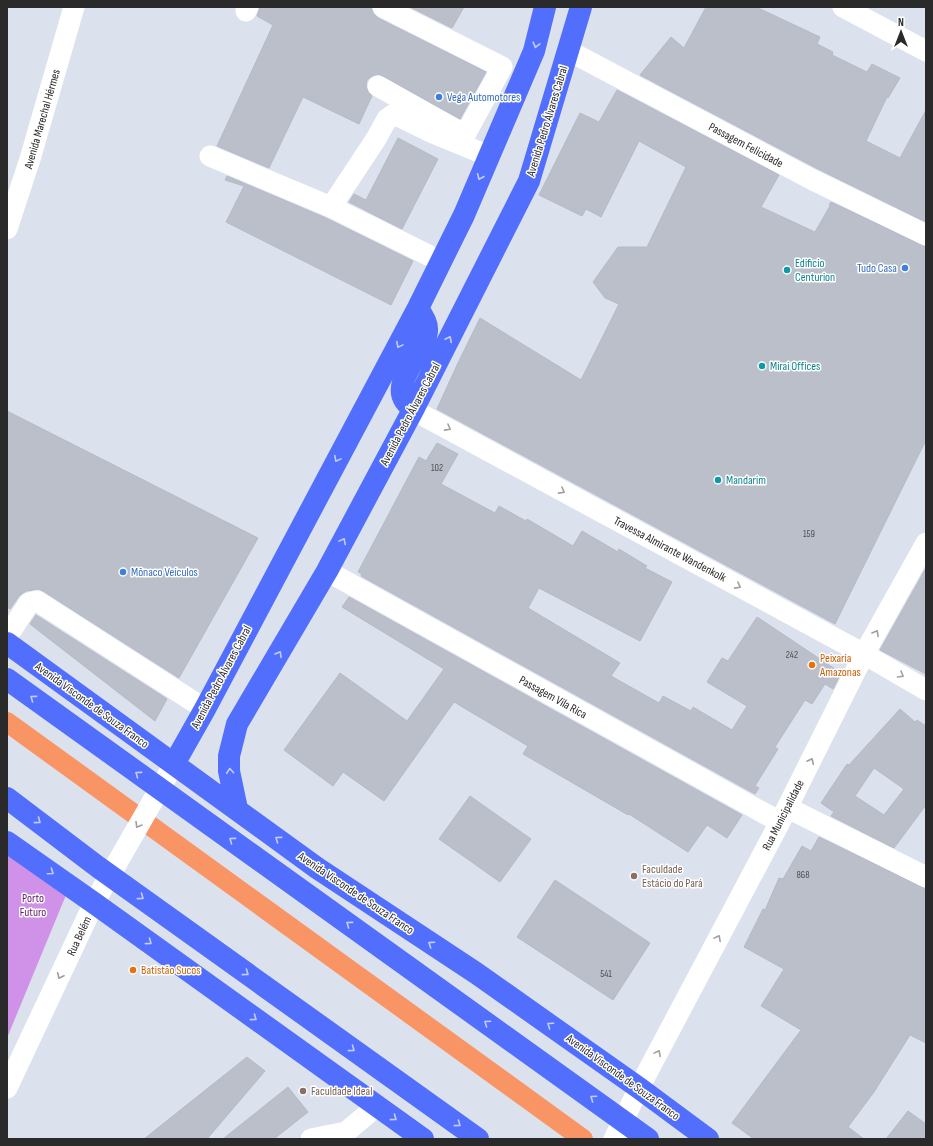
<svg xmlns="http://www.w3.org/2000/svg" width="933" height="1146" font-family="'Sofia Sans Condensed',sans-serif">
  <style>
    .green { fill: #d092e9 }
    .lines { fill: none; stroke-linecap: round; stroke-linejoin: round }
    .canal { stroke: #f99464; stroke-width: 20 }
    .building { fill: #babfc9; stroke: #b4bac9; fill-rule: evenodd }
    .minor { stroke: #fff; stroke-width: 21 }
    .major { stroke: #516ffc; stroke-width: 22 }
    .oneway { stroke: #c2cdfe }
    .oneway2 { stroke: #9f9f9f }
    .shop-dot { fill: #3f7fe0; stroke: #fff; stroke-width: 1.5 }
    .culture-dot { fill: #0f9aa8; stroke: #fff; stroke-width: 1.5 }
    .food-dot { fill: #e8710a; stroke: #fff; stroke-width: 1.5 }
    .education-dot { fill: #8d6e63; stroke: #fff; stroke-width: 1.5 }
    .labels { text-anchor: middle; stroke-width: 3; stroke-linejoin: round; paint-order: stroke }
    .number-label { font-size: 10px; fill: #4e4f52 }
    .shop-label { font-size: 12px; fill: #366cbe; stroke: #fff; text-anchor: start }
    .street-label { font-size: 12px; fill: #2a2a2a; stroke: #fff }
    .culture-label { font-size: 12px; fill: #0d838f; stroke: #fff; text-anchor: start }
    .food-label { font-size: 12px; fill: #c56008; stroke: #fff; text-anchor: start }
    .education-label { font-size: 12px; fill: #785e54; stroke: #fff; text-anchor: start }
    .park-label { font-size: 12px; fill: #60146d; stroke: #fff }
  </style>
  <rect width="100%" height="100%" fill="#dbe2ed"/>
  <path class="green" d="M7,855L66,895L7,1038Z"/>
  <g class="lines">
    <path class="canal" d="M7,722L583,1139"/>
  </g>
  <path class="building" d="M260,7H371L373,13L378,18L486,72L460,119L378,74L372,76L367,80L366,86L368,92L372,96L359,124L303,97L269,168L217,146L273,25L257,16Z
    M410,7H464L452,28Z
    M706,7H756L820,37L817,44L833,52L832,55L867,72L872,64L900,78L888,98L887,97L866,141L900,158L926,110V222L816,168L640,75L671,37L684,48Z
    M617,90L779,175L761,207L815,232L830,206L829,205L831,202L926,247V440L835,624L437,409L457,365L480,318L581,380L619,304L605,298L593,282L618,247H647L686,167L639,141L601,217L586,209L582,216L539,195L580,113L599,122Z
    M398,138L438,159L402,229L349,202L354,194L366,200Z
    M227,176L326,218L413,261L391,305L226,222L244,186L225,180Z
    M7,411L258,538L179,678L43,591L39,589L26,591L19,596L10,609L7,607Z
    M437,443L458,454L441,484L495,513L499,506L526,521L527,519L573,546L582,531L618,552L619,549L647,566L645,568L672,582L640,641L539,588L528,608L620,663L611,676L659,703L663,696L691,711L693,707L732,730L747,706L707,682L722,658L728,661L757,617L841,673L833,689L825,684L812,704L805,700L775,747L778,749L755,786L759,788L755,794L361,576L362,574L358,572L419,457L426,461Z
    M926,568V674L880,650Z
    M349,597L742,815L727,838L707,825L688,852L629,814L628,815L523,754L528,746L454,702L384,801L343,772L333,786L284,750L340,673L407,721L444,669L342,607Z
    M36,615L167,699L155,721L30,624Z
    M900,709L915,722L917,720L926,726V805L894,848L831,816L834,812L821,803L847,764L849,765ZM874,768L904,789L884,815L855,796Z
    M470,796L531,839L500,882L439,839Z
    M819,837L926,889V1043L910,1035L874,1092L848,1127L864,1139H754L732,1123L801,1030L761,1006L784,969L744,947L763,909L765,910L779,878L783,879L802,846L811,851Z
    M555,880L650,943L613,1000L517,937Z
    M247,1057L265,1071L207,1139H144Z
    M288,1087L308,1112L274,1139H223Z
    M908,1111L926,1124V1139H886Z"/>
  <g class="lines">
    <path class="minor" d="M843,7L926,51
      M246,11L248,7
      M569,51L811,179L926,235
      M378,86L465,135L502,67L383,7
      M210,156L331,207L428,255
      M331,207L376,139L387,119L394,114L433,133L489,156
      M7,229L30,159L74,7
      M413,410L864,654L926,690
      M327,571L780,822
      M7,637L29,603L37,601L205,709
      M788,808L926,877
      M7,1088L94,903L174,764
      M311,1139L346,1132L377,1106
      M614,1139L639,1088L780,822L864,654L926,543"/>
    <path class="major" d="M413,410C411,407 407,404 405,401C391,381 426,351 427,331C428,323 422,315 418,308
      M7,643L317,868L476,973L639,1088L708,1139
      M7,679L648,1139
      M174,764L205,709L418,308L464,215L534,51L545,7
      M7,798L98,867L478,1139
      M237,809L229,771V756L237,724L327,571L413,410L529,181L581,7
      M7,842L94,903L423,1139"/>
  </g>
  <defs><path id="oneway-chevron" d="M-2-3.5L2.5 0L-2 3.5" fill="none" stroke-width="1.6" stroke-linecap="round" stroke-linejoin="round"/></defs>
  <g class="oneway">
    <use href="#oneway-chevron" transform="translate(536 45) rotate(105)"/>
    <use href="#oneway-chevron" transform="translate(480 177) rotate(113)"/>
    <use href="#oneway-chevron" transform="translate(449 339) rotate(-63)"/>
    <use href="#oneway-chevron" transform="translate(399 345) rotate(118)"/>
    <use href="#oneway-chevron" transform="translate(337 459) rotate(118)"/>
    <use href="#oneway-chevron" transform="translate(343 541) rotate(-62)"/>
    <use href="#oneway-chevron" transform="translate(279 654) rotate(-60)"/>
    <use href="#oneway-chevron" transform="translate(33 698) rotate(-144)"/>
    <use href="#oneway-chevron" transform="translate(230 771) rotate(-94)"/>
    <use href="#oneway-chevron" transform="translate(138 774) rotate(-144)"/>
    <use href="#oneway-chevron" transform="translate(38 821) rotate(37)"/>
    <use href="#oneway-chevron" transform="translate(278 839) rotate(-144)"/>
    <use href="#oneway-chevron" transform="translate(232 840) rotate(-144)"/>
    <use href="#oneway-chevron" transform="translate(51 872) rotate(35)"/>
    <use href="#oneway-chevron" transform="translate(141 897) rotate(36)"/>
    <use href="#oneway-chevron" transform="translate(349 924) rotate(-144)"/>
    <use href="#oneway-chevron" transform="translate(149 942) rotate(36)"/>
    <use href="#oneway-chevron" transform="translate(431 944) rotate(-146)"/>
    <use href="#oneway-chevron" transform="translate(246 973) rotate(36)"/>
    <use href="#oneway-chevron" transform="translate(254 1018) rotate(36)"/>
    <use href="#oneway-chevron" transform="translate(487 1023) rotate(-145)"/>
    <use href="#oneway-chevron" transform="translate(550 1025) rotate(-145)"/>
    <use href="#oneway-chevron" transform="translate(352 1049) rotate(36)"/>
    <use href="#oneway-chevron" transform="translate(593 1098) rotate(-145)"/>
    <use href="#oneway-chevron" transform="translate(394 1118) rotate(36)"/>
    <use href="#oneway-chevron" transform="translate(458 1124) rotate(36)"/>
  </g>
  <g class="oneway2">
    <use href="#oneway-chevron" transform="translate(448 428) rotate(29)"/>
    <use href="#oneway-chevron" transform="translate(562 491) rotate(29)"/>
    <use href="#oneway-chevron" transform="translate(738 586) rotate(28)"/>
    <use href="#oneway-chevron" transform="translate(876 633) rotate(-61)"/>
    <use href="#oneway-chevron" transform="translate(901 675) rotate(30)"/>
    <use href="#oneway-chevron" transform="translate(811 761) rotate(-64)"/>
    <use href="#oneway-chevron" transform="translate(138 825) rotate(121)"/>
    <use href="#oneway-chevron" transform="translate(718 938) rotate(-62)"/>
    <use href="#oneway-chevron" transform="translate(60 976) rotate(115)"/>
    <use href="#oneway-chevron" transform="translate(658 1053) rotate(-62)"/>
  </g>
  <g class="shop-dot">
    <circle cx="439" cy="97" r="4"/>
    <circle cx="905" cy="268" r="4"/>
    <circle cx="123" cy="572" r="4"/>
  </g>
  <g class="culture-dot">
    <circle cx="787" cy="270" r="4"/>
    <circle cx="762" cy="366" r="4"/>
    <circle cx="718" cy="480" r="4"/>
  </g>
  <g class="food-dot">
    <circle cx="812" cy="665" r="4"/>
    <circle cx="133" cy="970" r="4"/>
  </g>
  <g class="education-dot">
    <circle cx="634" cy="876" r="4"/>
    <circle cx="303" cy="1091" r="4"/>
  </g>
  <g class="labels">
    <g class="number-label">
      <text x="437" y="471">102</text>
      <text x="809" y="537">159</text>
      <text x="792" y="658">242</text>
      <text x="803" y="878">868</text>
      <text x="606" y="977">541</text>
    </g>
    <g class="shop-label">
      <text x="447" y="101">Vega Automotores</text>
      <text x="897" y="272" text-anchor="end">Tudo Casa</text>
      <text x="131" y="576">Mônaco Veículos</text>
    </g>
    <g class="street-label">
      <text transform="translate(42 119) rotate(-74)" y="4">Avenida Marechal Hérmes</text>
      <text transform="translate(547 121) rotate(-73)" y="4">Avenida Pedro Álvares Cabral</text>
      <text transform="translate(746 145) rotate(28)" y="4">Passagem Felicidade</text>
      <text transform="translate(410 414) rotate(-62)" y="4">Avenida Pedro Álvares Cabral</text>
      <text transform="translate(670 549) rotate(28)" y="4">Travessa Almirante Wandenkolk</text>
      <text transform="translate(221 677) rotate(-62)" y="4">Avenida Pedro Álvares Cabral</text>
      <text transform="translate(553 697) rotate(29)" y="4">Passagem Vila Rica</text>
      <text transform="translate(92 705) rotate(36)" y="4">Avenida Visconde de Souza Franco</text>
      <text transform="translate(783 815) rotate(-63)" y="4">Rua Municipalidade</text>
      <text transform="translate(356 893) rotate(34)" y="4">Avenida Visconde de Souza Franco</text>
      <text transform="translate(79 936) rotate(-65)" y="4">Rua Belém</text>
      <text transform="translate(623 1077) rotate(36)" y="4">Avenida Visconde de Souza Franco</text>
    </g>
    <g class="culture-label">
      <text x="795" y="267">Edificio<tspan x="795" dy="14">Centurion</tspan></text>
      <text x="770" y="370">Mirai Offices</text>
      <text x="726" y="484">Mandarim</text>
    </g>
    <g class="food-label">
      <text x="820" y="662">Peixaria<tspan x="820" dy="14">Amazonas</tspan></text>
      <text x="141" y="974">Batistão Sucos</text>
    </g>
    <g class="education-label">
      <text x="642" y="873">Faculdade<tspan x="642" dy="14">Estácio do Pará</tspan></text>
      <text x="311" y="1095">Faculdade Ideal</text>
    </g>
    <g class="park-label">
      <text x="33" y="902">Porto<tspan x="33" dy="14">Futuro</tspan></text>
    </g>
  </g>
  <rect width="933" height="1146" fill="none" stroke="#2a2a2a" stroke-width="16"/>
  <g transform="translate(901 32)" stroke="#ffffff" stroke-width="3" paint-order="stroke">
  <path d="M0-3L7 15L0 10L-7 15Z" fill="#2a2a2a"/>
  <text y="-6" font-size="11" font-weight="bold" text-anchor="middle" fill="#2a2a2a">N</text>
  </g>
</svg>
